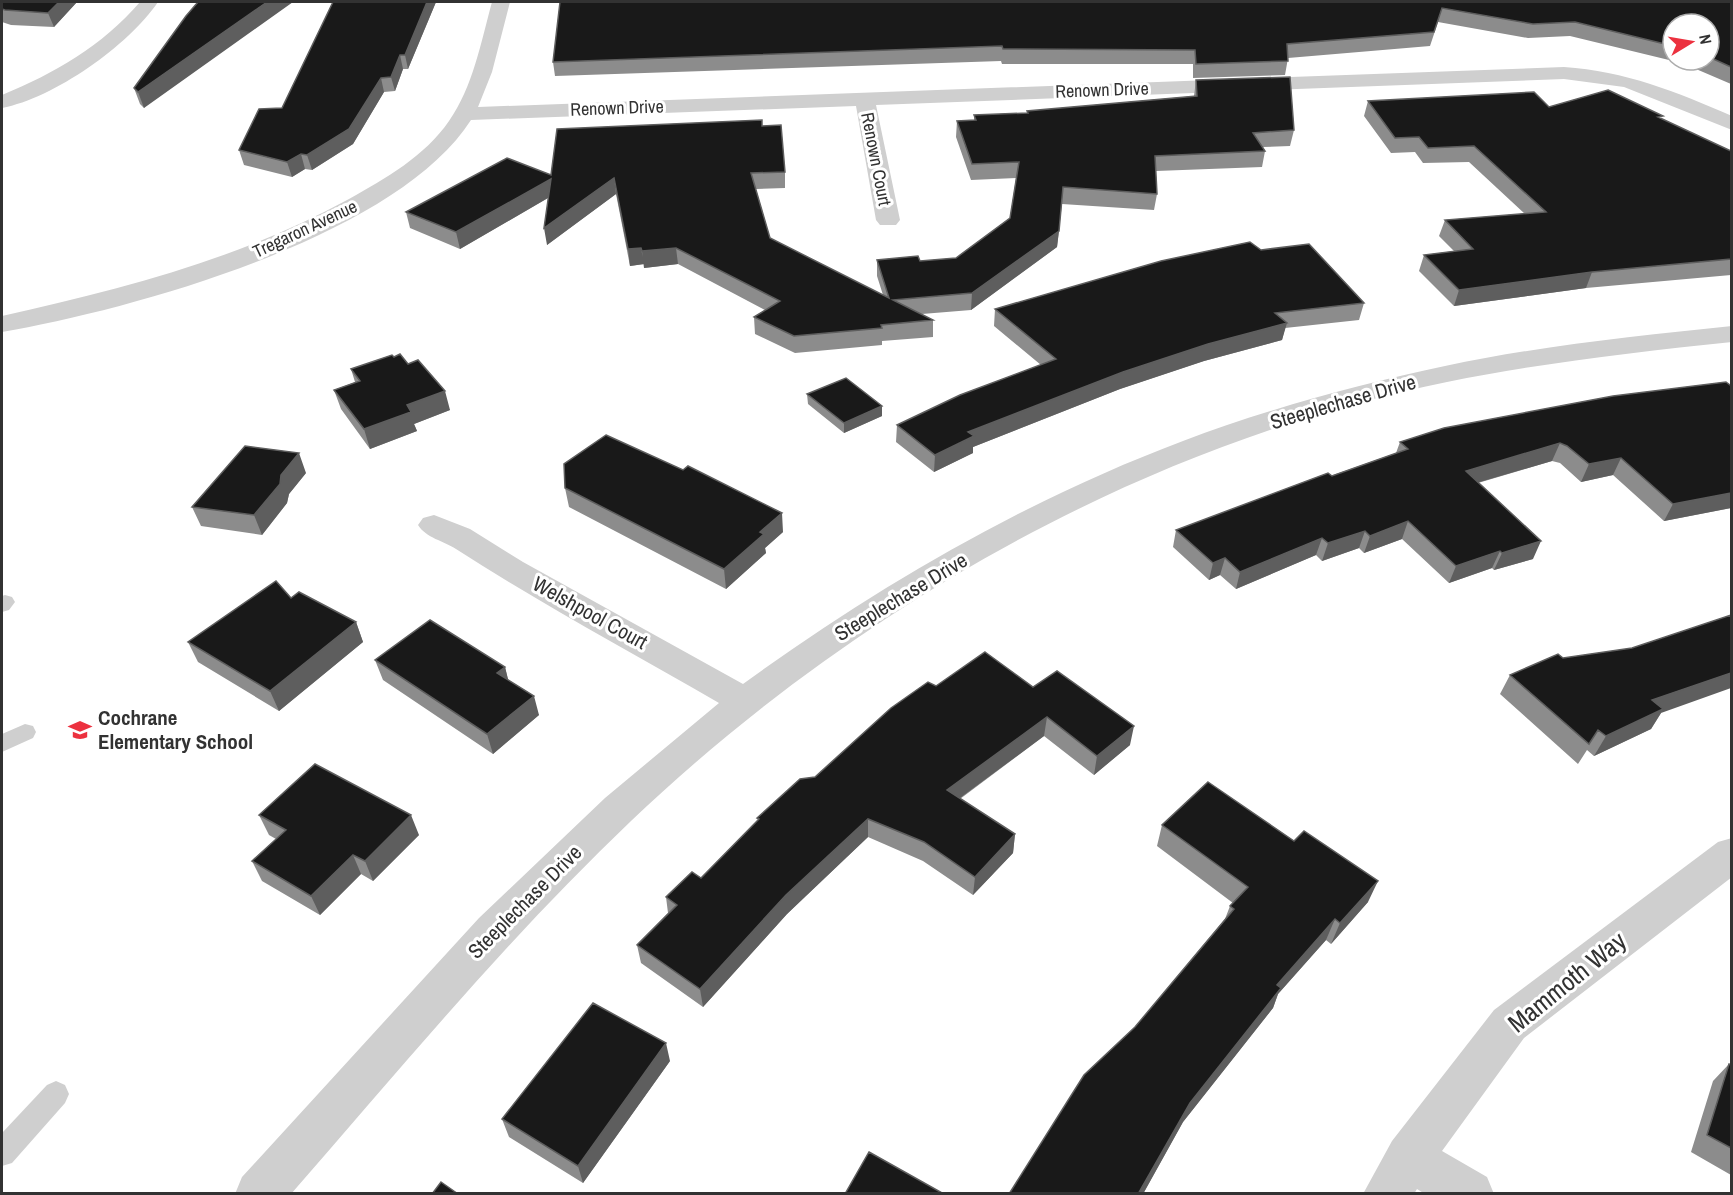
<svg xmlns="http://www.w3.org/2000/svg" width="1733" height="1195" font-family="'Archivo Narrow',sans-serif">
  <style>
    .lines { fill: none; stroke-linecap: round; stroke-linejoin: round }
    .lane { fill: #cfcfcf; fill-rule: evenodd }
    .street { fill: #cfcfcf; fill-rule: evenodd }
    .wall { fill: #8c8c8c }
    .shaded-wall { fill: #5e5e5e }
    .building { fill: #191919; stroke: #5e5e5e; stroke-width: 1.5 }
    .labels { text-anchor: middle; stroke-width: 6; stroke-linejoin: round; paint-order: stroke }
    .far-street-label { font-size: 18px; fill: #323232; stroke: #fff }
    .street-label { font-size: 21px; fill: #323232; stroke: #fff }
    .poi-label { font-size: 21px; font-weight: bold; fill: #323232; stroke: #fff; text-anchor: start }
    .near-street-label { font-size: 26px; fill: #323232; stroke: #fff }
  </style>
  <rect width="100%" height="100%" fill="#fff"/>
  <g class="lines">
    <path class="lane" d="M5,595L12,597L15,602L9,610L2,612V596Z
      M25,724L33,726L36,732L33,738L2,752V734Z
      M56,1081L65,1085L69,1094L65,1103L12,1163L2,1166V1133L47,1085Z"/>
    <path class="street" d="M140,2H158C128,46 54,98 2,108V95C55,73 102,46 140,2Z
      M492,2H510L492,72L478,107L1564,67C1625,71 1677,92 1732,116V130L1624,87L1564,79L876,105L900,220L896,225H880L876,220L856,106L471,120C396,237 134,309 2,332V316C122,289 240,259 349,199C385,179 425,156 449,121C473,87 481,42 492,2Z
      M1732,326V342C1636,352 1541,363 1447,382C1143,444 855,608 631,821C509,937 402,1067 291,1194H235L242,1177L479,918L605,798L719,703C631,652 541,604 456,549C444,541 426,538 418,525L423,518L434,515L470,529L523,562L743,684C878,586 1026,500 1183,441C1267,409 1357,385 1445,366C1539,346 1636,336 1732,326Z
      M1732,838V877L1524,1038L1442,1151L1487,1177L1494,1194H1425L1417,1189L1414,1194H1363L1392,1141L1494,1010L1718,842Z"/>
  </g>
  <path class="wall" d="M2,2H77L54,27L11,25L2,22Z
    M333,2H436L408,69H403L395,91L384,92L353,144L312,170L305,169L292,177L244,165L239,150L282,108Z
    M560,2H1731V84L1675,60H1709V24H1673V59L1671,58L1669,60L1570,36L1528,38L1438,22L1430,46L1288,58L1285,75L1193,78V64H1002L1001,61L555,76L553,62Z
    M186,16L144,108L140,104L134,88Z
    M1196,80L1294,130L1290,146L1263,147L1265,151L1262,167L1156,171L1157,194L1154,210L1062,204L1057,247L971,310L922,314L933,320V337L882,341V345L795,353L755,334L754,317L765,310L678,264L644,268V264L630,266L616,194L547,245L548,198L460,249L410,228L406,212L551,175L762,126L785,172V188L756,189L770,238L883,295L877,276V260L920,261L956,258L1010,218L1016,178L971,180L956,137L957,121L974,120V115L1027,113V111L1194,96Z
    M1368,101L1549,107L1662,119L1731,151V275L1586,288L1454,306L1419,271L1424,255L1454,251L1439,236L1445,220L1525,214L1469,162L1423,163L1415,152L1391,153L1364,116Z
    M1261,250L1364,303L1359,320L1285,328L1282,340L1204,361L1120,389L973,447V453L934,472L896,442L897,425L1041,365L994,326L995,309Z
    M394,357L450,410L414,424L417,431L370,449L341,409L334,390L355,382L351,369Z
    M1731,385V508L1664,521L1613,475L1581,482L1560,463L1552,461L1478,483L1533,559L1494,570L1492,568L1449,583L1402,539L1364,553L1359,548L1322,561L1316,555L1236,589L1220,575L1209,580L1173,547L1176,530L1396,453L1400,442Z
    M807,394L882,416L844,433L808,404Z
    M306,473L289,494L287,503L262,535L201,526L192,507Z
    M565,488L783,532L765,548L766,553L726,589L569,507Z
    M291,598L356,622L363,642L279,711L198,662L188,642Z
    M375,660L505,667L508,680L539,715L493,754L383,680Z
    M1510,675L1661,713L1651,729L1594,756L1587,750L1578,764L1500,694Z
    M936,686L1033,687L1130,745L1094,775L1044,736L960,799L1015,834L1013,853L973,895L923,861L868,837L787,914L703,1007L641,963L637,945L668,913L666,897L701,878L758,821L757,818L815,777Z
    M259,815L419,835L373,881L361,874L320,915L262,881L252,861L276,839L269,835Z
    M1162,825L1368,902L1331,944L1326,940L1278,994L1273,1008L1183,1122L1143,1194H1009L1135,1027L1225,919L1230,906L1233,903L1157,846Z
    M670,1061L583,1183L509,1137L502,1119Z
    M1729,1064L1731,1065V1175L1691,1152L1713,1081Z"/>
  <path class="shaded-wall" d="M59,2H77L54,27L48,13Z
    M267,2H293L144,108L138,92Z
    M427,2H436L408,69L405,55Z
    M400,55L403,69L395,91L391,77Z
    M381,78L384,92L353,144L312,170L307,155Z
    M301,154L305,169L292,177L287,162Z
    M614,178L616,194L547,245L544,228Z
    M551,179L553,195L460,249L456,232Z
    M1059,231L1057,247L971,310L972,293Z
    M641,248L644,264L630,266L628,249Z
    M676,248L678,264L644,268L642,251Z
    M1592,272L1586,288L1454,306L1459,290Z
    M1287,323L1282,340L1204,361L1120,389L973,447V453L934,472L935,455L968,432L1123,372L1208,344Z
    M445,391L450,410L414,424L417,431L370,449L364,429L407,405Z
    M882,406V416L844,433V423Z
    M1560,443L1552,461L1459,488L1466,471Z
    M299,453L306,473L289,494L287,503L262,535L254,515L281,475Z
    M1621,458L1613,475L1581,482L1589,464Z
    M1731,493V508L1664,521L1673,504Z
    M782,513L783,532L765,548L766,553L726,589L724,569L760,532Z
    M1408,521L1402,539L1364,553L1370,536Z
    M1365,531L1359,548L1322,561L1328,543Z
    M1322,538L1316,555L1236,589L1240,572Z
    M1541,541L1533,559L1494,570L1502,553Z
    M1500,551L1492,568L1449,583L1456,566Z
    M1225,558L1220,575L1209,580L1213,563Z
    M356,622L363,642L279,711L270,691Z
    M505,667L510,687L497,673Z
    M1731,673V688L1661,713L1651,729L1594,756L1606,736L1652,700Z
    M534,696L539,715L493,754L487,734Z
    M1047,717L1044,736L945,809L947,790Z
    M1134,726L1130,745L1094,775L1097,756Z
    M411,815L419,835L373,881L365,861Z
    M868,819V837L787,914L703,1007L700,989L786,895Z
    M1015,834L1013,853L973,895L975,877Z
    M353,855L361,874L320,915L311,896Z
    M1378,881L1368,902L1331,944L1340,923Z
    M1335,919L1326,940L1278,994L1273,1008L1183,1122L1143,1194H1138L1190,1103L1277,985Z
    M666,1043L670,1061L583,1183L578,1166Z"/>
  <path class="building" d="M2,2H59L48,13L5,10L2,9Z
    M198,2H267L138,92L134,88L186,16Z
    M333,2H427L405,55H400L391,77L381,78L349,129L307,155L301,154L287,162L239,150L259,109L282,108Z
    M560,2H1731V67L1709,57V24H1673V46L1575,22L1533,24L1442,8L1434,32L1287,44L1288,61L1196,64L1195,50L1003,49L1002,46L553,62Z
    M1290,77L1294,130L1253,133L1265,151L1155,156L1157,194L1063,187L1059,231L972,293L893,300L933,320L881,325L882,328L794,336L754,317L780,301L676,248L642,251L641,248L628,249L614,178L544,228L551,179L456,232L406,212L507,158L551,175L557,129L762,120V126L781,125L785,172L751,173L770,238L889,298L877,260L918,256L920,261L956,258L1010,218L1019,162L972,164L957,121L976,120L974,115L1028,113L1027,111L1197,96L1196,80Z
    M1608,90L1663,116L1658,117L1731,151V259L1592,272L1459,290L1424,255L1473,249L1445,220L1546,212L1474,146L1428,148L1419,137L1395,138L1368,101L1534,92L1549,107Z
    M1250,242L1261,250L1309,244L1364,303L1275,313L1287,323L1208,344L1123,372L968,432L974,436L935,455L897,425L960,395L1056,359L995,309L1161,261Z
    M400,354L408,364L418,360L445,391L407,405L411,412L364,429L334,390L360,381L351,369L392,355L394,357Z
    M846,378L882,406L844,423L807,394Z
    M1726,382L1730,385H1731V493L1673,504L1621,458L1589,464L1567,446L1560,443L1466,471L1541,541L1502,553L1500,551L1456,566L1408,521L1370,536L1365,531L1328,543L1322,538L1240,572L1225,558L1213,563L1176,530L1328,473L1332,476L1408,449L1400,442L1444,428L1613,396Z
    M606,435L683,470L688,466L782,513L760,532L764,534L724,569L565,488L564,464Z
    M245,446L299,453L281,475L280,484L254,515L192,507Z
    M276,581L291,598L299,592L356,622L270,691L188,642Z
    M1731,615V673L1652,700L1663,709L1606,736L1598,730L1589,744L1510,675L1558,654L1563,658L1632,648Z
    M430,620L505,667L497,673L534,696L487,734L375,660Z
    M985,652L1033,687L1057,671L1134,726L1097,756L1047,717L947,790L1015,834L975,877L924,842L868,819L786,895L700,989L637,945L677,905L666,897L692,872L701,878L759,819L757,818L800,779L815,777L891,708L928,682L936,686Z
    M315,764L411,815L365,861L353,855L311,896L252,861L286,830L259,815Z
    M1208,782L1294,841L1304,831L1378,881L1340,923L1335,919L1277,985L1281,988L1190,1103L1138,1194H1009L1084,1075L1135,1027L1234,909L1230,906L1248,887L1162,825Z
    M593,1003L666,1043L578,1166L502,1119Z
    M1729,1064L1731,1065V1148L1707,1135Z
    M869,1152L944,1194H845Z
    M441,1182L458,1194H432Z"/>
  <defs>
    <g id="school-bare" transform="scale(1.8)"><path d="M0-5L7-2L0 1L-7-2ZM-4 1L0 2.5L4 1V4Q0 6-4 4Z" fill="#ec313f" stroke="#fff" stroke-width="2.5" paint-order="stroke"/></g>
  </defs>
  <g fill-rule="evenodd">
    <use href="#school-bare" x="80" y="730"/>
  </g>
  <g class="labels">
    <g class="far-street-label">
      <text transform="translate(1102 90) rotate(-2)" y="6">Renown Drive</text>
      <text transform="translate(617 108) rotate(-2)" y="6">Renown Drive</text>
      <text transform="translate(876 159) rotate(79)" y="6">Renown Court</text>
      <text transform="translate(305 229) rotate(-25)" y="6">Tregaron Avenue</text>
    </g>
    <g class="street-label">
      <text transform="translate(1343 402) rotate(-16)" y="7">Steeplechase Drive</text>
      <text transform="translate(901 597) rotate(-31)" y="7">Steeplechase Drive</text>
      <text transform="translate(590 613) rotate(29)" y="7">Welshpool Court</text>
      <text transform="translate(525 902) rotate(-45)" y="7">Steeplechase Drive</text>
    </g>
    <g class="poi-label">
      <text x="98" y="725">Cochrane<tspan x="98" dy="24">Elementary School</tspan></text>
    </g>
    <g class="near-street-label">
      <text transform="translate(1567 982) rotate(-39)" y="9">Mammoth Way</text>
    </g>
  </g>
  <rect width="1733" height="1195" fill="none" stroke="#323232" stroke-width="6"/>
  <g transform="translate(1691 42) rotate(79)"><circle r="28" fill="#ffffff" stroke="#adadad" stroke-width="1.5"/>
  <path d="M0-4.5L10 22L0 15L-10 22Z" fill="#ec313f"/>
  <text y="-9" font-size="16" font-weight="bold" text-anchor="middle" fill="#323232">N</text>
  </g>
</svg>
